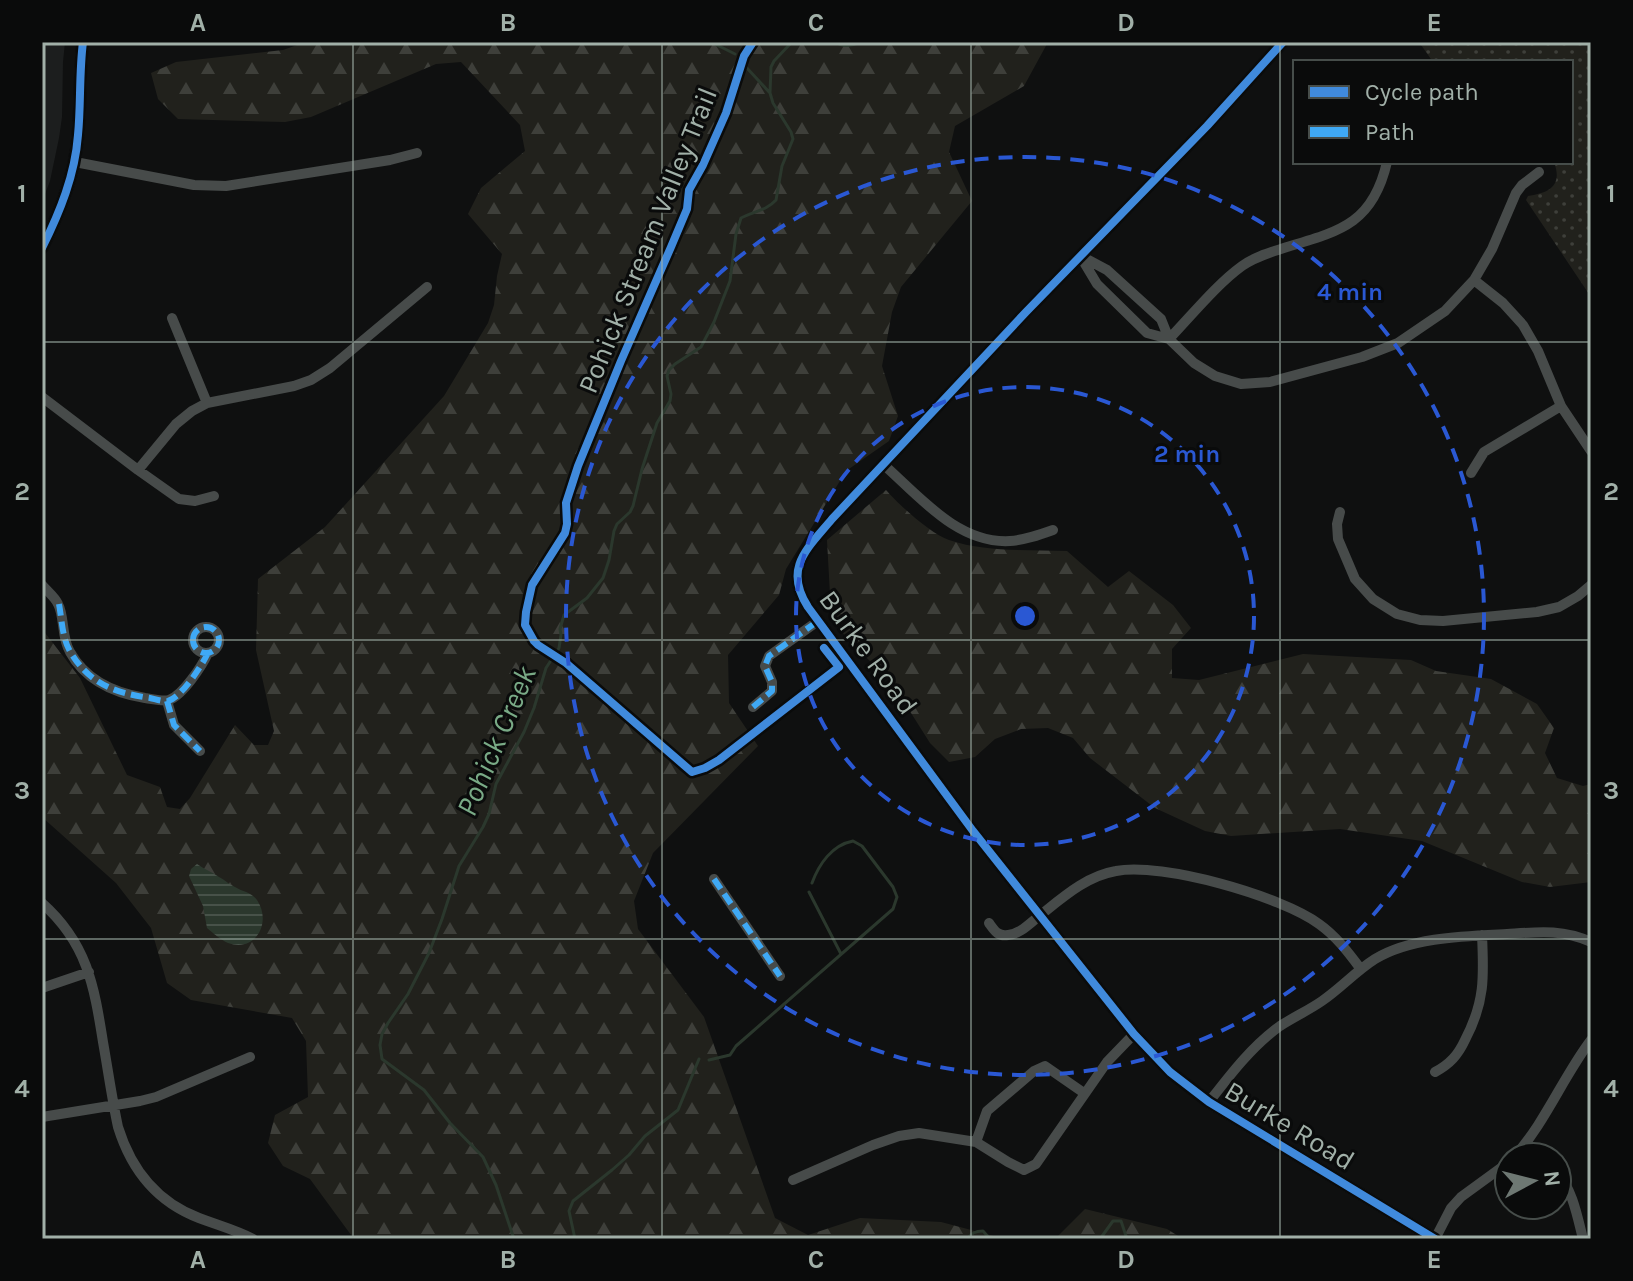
<svg xmlns="http://www.w3.org/2000/svg" width="1633" height="1281" font-family="Karla,sans-serif">
  <style>
    .built { fill: #1c1e1e }
    .grass { fill: url(#grass-dots) }
    .forest { fill: url(#forest-firs) }
    .water { fill: url(#water-rules) }
    .lines { fill: none; stroke-linecap: round; stroke-linejoin: round }
    .stream { stroke: #2b382d; stroke-width: 3 }
    .minor { stroke: #474b4a; stroke-width: 10 }
    .tertiary { stroke: #474b4a; stroke-width: 12 }
    .quiet { stroke: #3fa9f5; stroke-width: 6; stroke-dasharray: 12 6; stroke-linecap: butt }
    .cycleway-casing { stroke: #0a0b0b; stroke-width: 13 }
    .cycleway { stroke: #408adc; stroke-width: 8 }
    .grid { fill: none; stroke: #a1b0a8; stroke-width: 2; stroke-opacity: 0.55 }
    .ring { fill: none; stroke: #2a58d3; stroke-width: 4; stroke-dasharray: 14 10 }
    .labels { text-anchor: middle; stroke-width: 6; stroke-linejoin: round; paint-order: stroke }
    .street-label { font-size: 28px; fill: #a1b0a8; stroke: #0a0b0b }
    .water-label { font-size: 30px; font-style: italic; fill: #79aa86; stroke: #0a0b0b }
    .centre { fill: #2a58d3; stroke: #0a0b0b; stroke-width: 4 }
    .ring-label { font-size: 24px; text-anchor: middle; font-weight: bold; fill: #2a58d3; stroke: #0a0b0b; stroke-width: 6; stroke-linejoin: round; paint-order: stroke }
    .neatline { fill: none; stroke: #a1b0a8; stroke-width: 3 }
    .grid-label { font-size: 26px; text-anchor: middle; font-weight: bold; fill: #a1b0a8 }
  </style>
  <defs>
    <pattern id="grass-dots" width="8" height="8" patternUnits="userSpaceOnUse" patternTransform="scale(2)"><rect width="8" height="8" fill="#21211c"/><path d="M2 2h.1M6 6h.1" fill="none" stroke="#3e3f3a" stroke-width="1.8" stroke-linecap="round"/></pattern>
    <pattern id="forest-firs" width="22" height="20" patternUnits="userSpaceOnUse" patternTransform="scale(2)"><rect width="22" height="20" fill="#21211c"/><path d="M5 1l3.5 6h-7zM16 11l3.5 6h-7z" fill="#3e3f3a"/></pattern>
    <pattern id="water-rules" width="6" height="5" patternUnits="userSpaceOnUse" patternTransform="scale(2)"><rect width="6" height="5" fill="#2b382d"/><path d="M0 2.5h6" fill="none" stroke="#475249"/></pattern>
  </defs>
  <rect width="100%" height="100%" fill="#0f1010"/>
  <path class="built" d="M42,42H65L63,62L62,117L59,138L50,181L42,202Z"/>
  <path class="grass" d="M1419,42H1591V297L1526,200L1528,196C1549,193 1563,186 1554,162H1571V62H1433Z"/>
  <path class="forest" d="M306,42H1048L1024,86L955,126L949,152L972,201L901,287L892,312L882,366L898,416L889,441L846,471L786,569L779,595L728,655L729,703L758,746L653,853L634,901L638,929L704,1017L775,1218L808,1235L860,1218L941,1222L1005,1239H354L310,1179L283,1166L268,1143L275,1115L308,1097L306,1041L292,1018L191,1000L167,983L151,928L116,883L42,817V629L80,678L127,775L160,787L167,807L180,809L190,798L235,725L254,745H268L274,731L256,650L258,579L325,527L444,396L488,323L494,305L497,276L502,254L468,214L481,188L525,151L520,125L461,62L436,64L311,117L285,122L178,119L158,99L151,73L176,62L283,50Z
    M886,490C899,505 931,534 949,540C987,553 1029,549 1067,551L1108,587L1129,571L1173,605L1191,628L1172,649V678L1199,680L1303,654L1411,660L1436,671L1491,679L1537,704L1554,728L1545,753L1557,778L1583,786L1591,784V882L1550,887L1522,882L1422,841L1340,829L1231,836L1205,831L1155,808L1090,758L1073,738L1048,728L1021,729L995,739L975,757L949,762L930,743L894,686L835,625L831,612L827,540Z
    M1085,1209L1167,1229L1183,1239H1055Z"/>
  <path class="water" d="M197,864C204,869 212,872 219,877C225,880 230,885 235,887C243,892 251,892 257,900C272,922 256,953 228,943C221,940 213,933 207,928L203,906L189,876L191,869Z"/>
  <g class="lines">
    <path class="stream" d="M711,42L735,54
      M835,42C843,47 852,46 861,42
      M746,67L770,93
      M809,892L841,954
      M709,1060L730,1055L736,1046L893,909L897,897L893,887L862,846L853,841C832,845 819,864 812,883
      M514,1239L496,1185L483,1157L450,1123L424,1090L382,1059L380,1045L382,1034L388,1023L408,994L429,953L442,919L459,866L483,827L489,814L496,784L524,732L534,708L546,668L559,648L561,635L560,629L564,615L587,598L603,578L609,560L614,531L617,524L630,512L633,506L642,469L657,423L670,401L671,394L667,376L669,370L675,364L701,347L714,322L730,281L736,234L741,218C754,211 766,211 776,200L782,166L793,139L791,132L773,103L770,93L771,67L774,61L792,42
      M575,1239L569,1211L573,1201L612,1170L629,1155L645,1136L678,1110L699,1059
      M967,1239C972,1233 975,1231 983,1231L990,1239
      M1100,1239L1113,1221H1121L1127,1239"/>
    <path class="minor" d="M75,162L194,185L226,186L390,160L417,153
      M1081,256L1107,270L1161,319L1169,339L1194,363L1215,376L1241,384L1270,382L1362,357L1398,343L1445,311L1474,280L1492,249L1516,193L1522,185L1539,172
      M1082,259L1097,284L1147,333L1169,339
      M1474,280L1503,303L1523,325L1538,351L1561,406L1591,451
      M172,318L207,403
      M1169,339C1191,316 1217,284 1242,266C1256,256 1272,252 1287,247C1341,231 1373,223 1387,162
      M42,397L138,470L179,499L195,501L214,496
      M884,465C920,497 958,544 1010,541C1025,540 1039,535 1053,530
      M138,470L176,424L192,411L207,403L294,386L311,380L330,368L427,287
      M1471,473L1484,452L1561,406
      M1340,512L1337,524L1338,539L1355,579L1373,599L1397,614L1420,620L1443,621L1537,612L1559,607L1578,596L1591,585
      M42,585C47,591 55,597 58,604C65,617 61,637 70,652C86,681 114,693 145,698C153,699 163,702 169,700C183,695 202,666 208,653
      M193 640a13 13 0 1 1 26 0a13 13 0 1 1-26 0Z
      M167,701L174,725L200,751
      M753,707L772,691V682L765,666L769,656L818,621
      M714,879L780,976
      M42,903C87,943 94,985 103,1042C108,1070 112,1099 118,1127C131,1169 157,1202 199,1218C217,1225 236,1230 253,1239
      M989,923C994,930 998,937 1008,935C1020,934 1029,924 1038,917C1062,898 1086,876 1116,871C1162,862 1281,896 1319,924C1336,936 1348,952 1360,968
      M42,988L89,972
      M1435,1072C1450,1064 1458,1055 1465,1040C1485,1002 1484,977 1482,935
      M1209,1102C1230,1075 1252,1046 1280,1026C1294,1017 1309,1010 1322,1001C1341,988 1356,971 1375,959C1411,937 1466,936 1507,934C1538,932 1562,929 1591,942
      M42,1117L140,1101L156,1097L250,1057
      M976,1142L987,1111L1034,1071L1045,1066L1084,1093
      M1527,1143L1544,1157
      M1514,1157C1545,1123 1563,1077 1591,1040
      M1557,1172C1573,1191 1577,1215 1583,1239
      M793,1180L873,1145L899,1136L919,1133L976,1142L1008,1162L1024,1170L1036,1164L1107,1062L1134,1034
      M1435,1239L1451,1208L1461,1197L1509,1162"/>
    <path class="tertiary" d="M1283,42L1207,126L1026,312L832,519C807,549 783,568 808,607L973,831L1134,1034L1170,1072L1209,1102L1435,1239
      M42,248C60,212 75,175 78,135C81,104 79,73 83,42"/>
    <path class="quiet" d="M59,604C62,620 62,639 71,653C90,684 115,693 150,698C155,699 163,702 168,701C182,697 202,665 208,653
      M193 640a13 13 0 1 1 26 0a13 13 0 1 1-26 0Z
      M167,701L174,725L200,751
      M753,707L772,691V682L765,666L769,656L818,621
      M714,879L780,976"/>
    <g class="cycleway-casing">
      <path id="cycleway" d="M753,42L744,56L726,113L703,165L689,190L687,209L671,247L621,361L578,466L566,503L567,524L565,533L532,585L526,612L525,625L534,641L538,645L566,663L692,772L705,768L719,760L839,667L824,648
        M1283,42L1207,126L1026,312L832,519C807,549 783,568 808,607L973,831L1134,1034L1170,1072L1209,1102L1435,1239
        M42,248C60,212 75,175 78,135C81,104 79,73 83,42"/>
    </g>
    <use href="#cycleway" class="cycleway"/>
  </g>
  <path class="grid" d="M353,42V1239M662,42V1239M971,42V1239M1280,42V1239M42,342H1591M42,640H1591M42,939H1591"/>
  <g class="ring">
    <circle cx="1025" cy="616" r="229"/>
    <circle cx="1025" cy="616" r="459"/>
  </g>
  <g class="labels">
    <g class="street-label">
      <text transform="translate(647 240) rotate(-68)" y="10">Pohick Stream Valley Trail</text>
      <text transform="translate(869 652) rotate(54)" y="10">Burke Road</text>
      <text transform="translate(1290 1125) rotate(31)" y="10">Burke Road</text>
    </g>
    <g class="water-label">
      <text transform="translate(496 741) rotate(-67)" y="10">Pohick Creek</text>
    </g>
  </g>
  <circle cx="1025" cy="616" r="12" class="centre"/>
  <g class="ring-label">
    <text x="1350" y="300">4 min</text>
    <text x="1187" y="462">2 min</text>
  </g>
  <rect width="1633" height="1281" fill="none" stroke="#0a0b0b" stroke-width="88"/>
  <rect x="1293" y="60" width="280" height="104" fill="#0a0b0b" stroke="#464d4a" stroke-width="2"/>
  <rect x="1309" y="86" width="40" height="12" fill="#408adc" stroke="#464d4a" stroke-width="2"/>
  <text x="1365" y="100" font-size="24" fill="#a1b0a8">Cycle path</text>
  <rect x="1309" y="126" width="40" height="12" fill="#3fa9f5" stroke="#464d4a" stroke-width="2"/>
  <text x="1365" y="140" font-size="24" fill="#a1b0a8">Path</text>
  <g transform="translate(1533 1181) rotate(83)"><circle r="38" fill="#0a0b0b" stroke="#464d4a" stroke-width="2"/>
  <path d="M0-6L14 30L0 20L-14 30Z" fill="#6e7873"/>
  <text y="-12" font-size="22" font-weight="bold" text-anchor="middle" fill="#a1b0a8">N</text>
  </g>
  <rect x="44" y="44" width="1545" height="1193" class="neatline"/>
  <g class="grid-label">
    <text x="198" y="31">A</text>
    <text x="508" y="31">B</text>
    <text x="816" y="31">C</text>
    <text x="1126" y="31">D</text>
    <text x="1434" y="31">E</text>
    <text x="22" y="202">1</text>
    <text x="1611" y="202">1</text>
    <text x="22" y="500">2</text>
    <text x="1611" y="500">2</text>
    <text x="22" y="799">3</text>
    <text x="1611" y="799">3</text>
    <text x="22" y="1097">4</text>
    <text x="1611" y="1097">4</text>
    <text x="198" y="1268">A</text>
    <text x="508" y="1268">B</text>
    <text x="816" y="1268">C</text>
    <text x="1126" y="1268">D</text>
    <text x="1434" y="1268">E</text>
  </g>
</svg>
